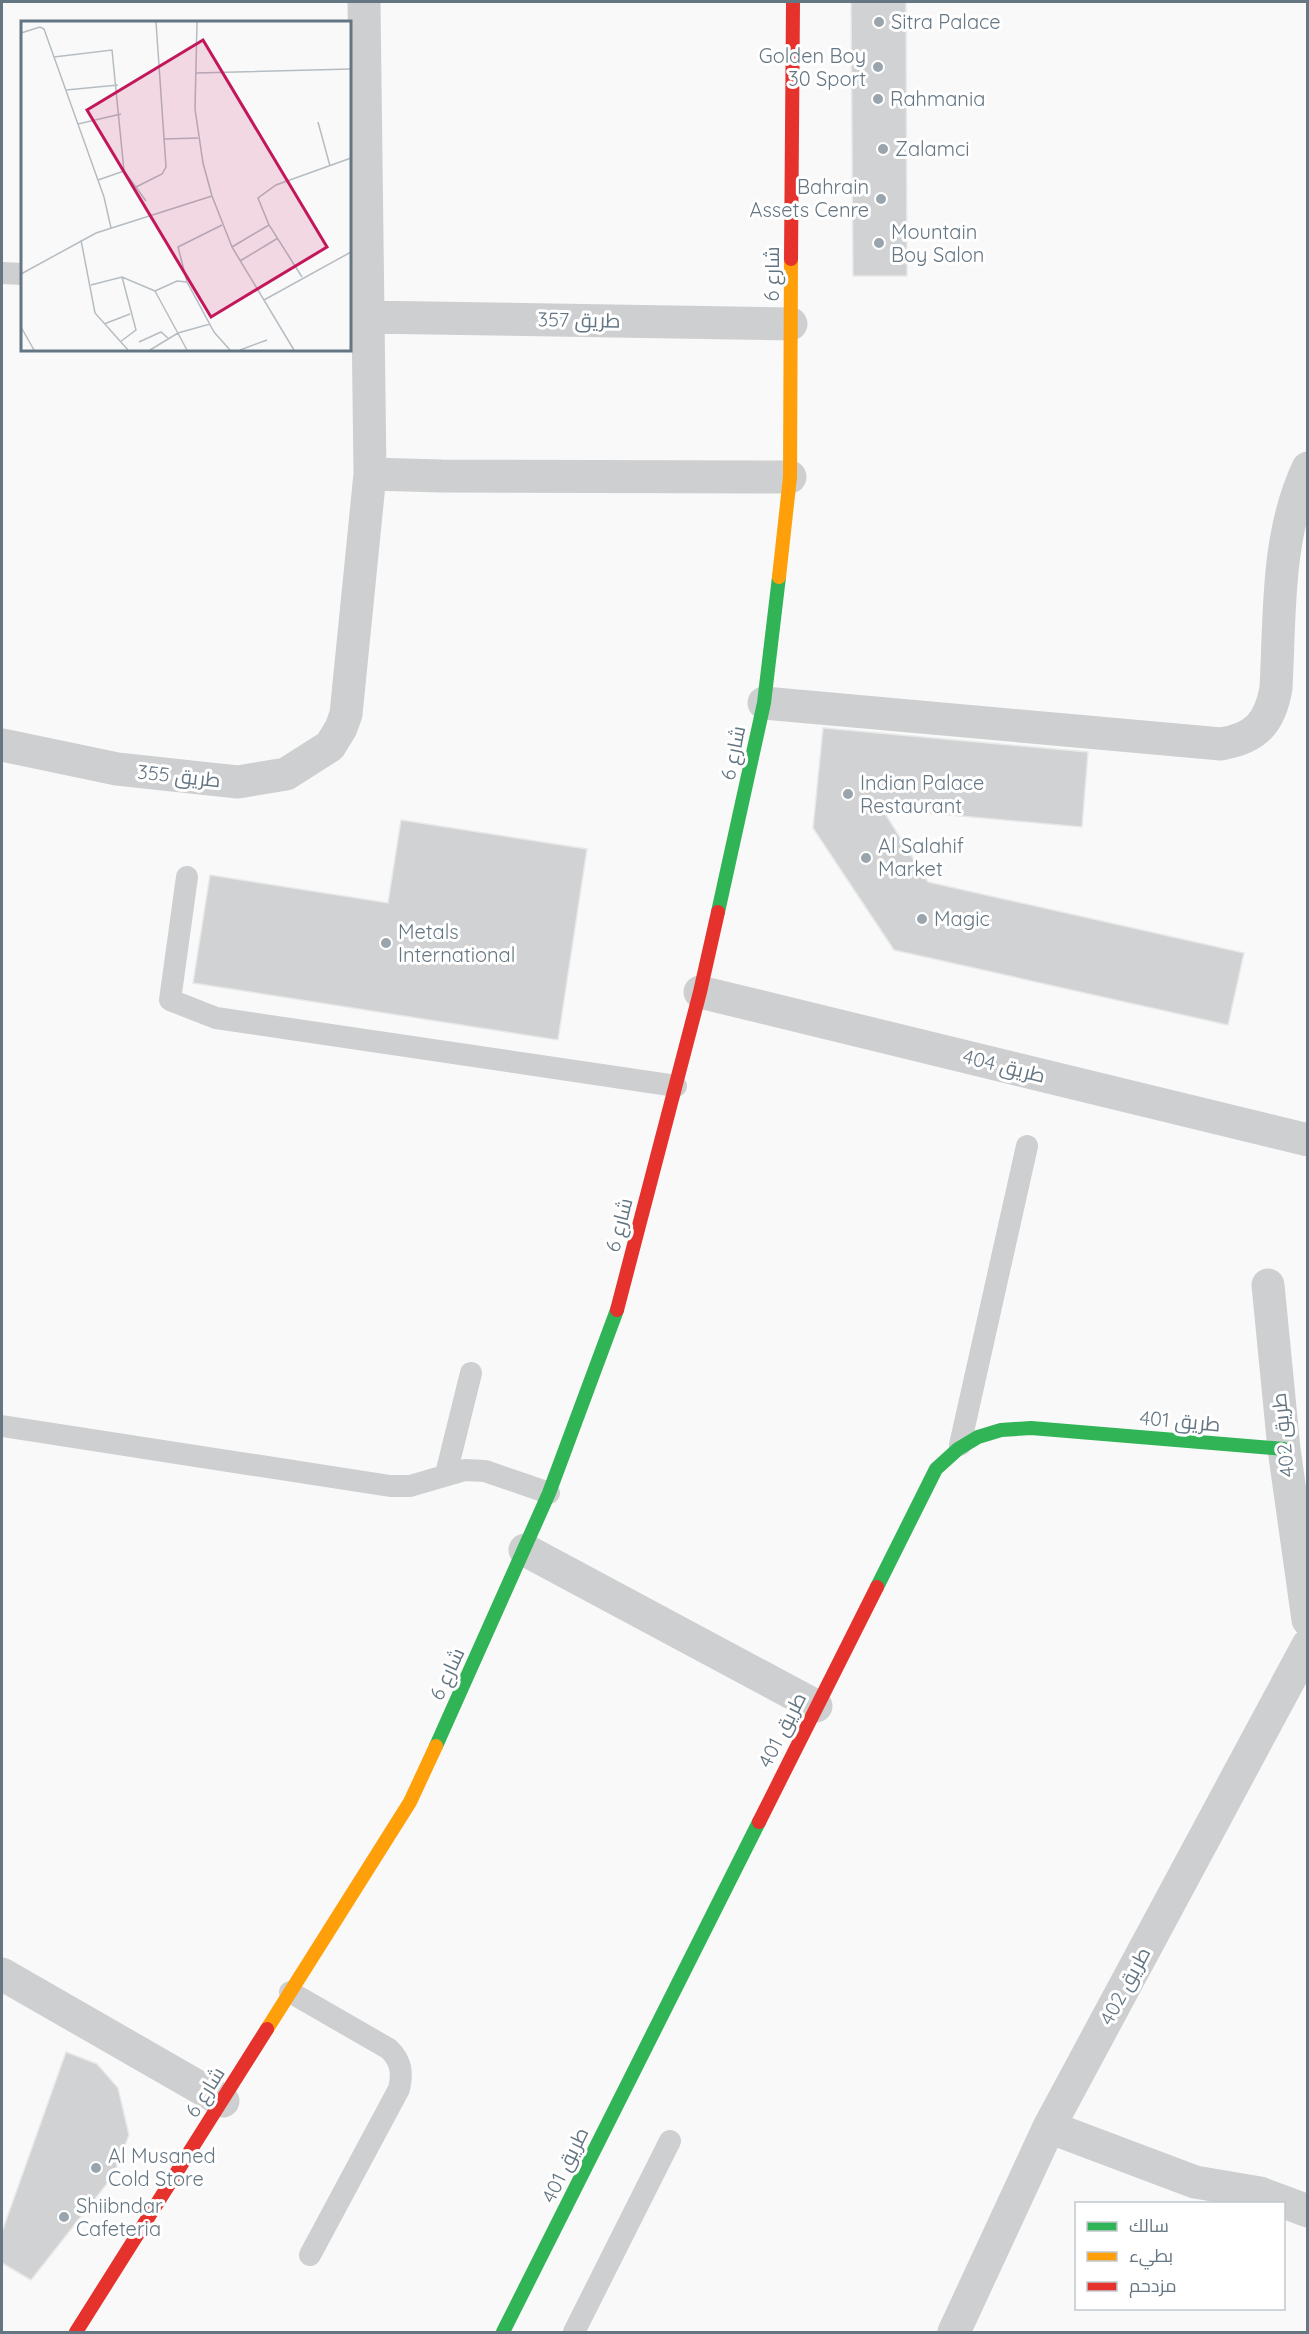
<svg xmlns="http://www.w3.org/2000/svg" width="1309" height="2334" font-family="Quicksand,Cairo,sans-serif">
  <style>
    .building { fill: #d0d2d3; stroke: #e8e8e8; stroke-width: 1.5 }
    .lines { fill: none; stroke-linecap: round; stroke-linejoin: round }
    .lane { stroke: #cecfd0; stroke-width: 22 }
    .street { stroke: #cecfd0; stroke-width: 33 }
    .fast { stroke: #30b455; stroke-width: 14 }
    .slow { stroke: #ff9f0a; stroke-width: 14 }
    .jam { stroke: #e5322d; stroke-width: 14 }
    .poi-dot { fill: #99a4ac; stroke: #fff; stroke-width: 2 }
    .labels { text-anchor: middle; stroke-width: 6; stroke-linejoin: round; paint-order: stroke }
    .poi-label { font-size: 20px; fill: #657683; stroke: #fff; text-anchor: start }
    .street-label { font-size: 20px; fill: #657683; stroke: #fff }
    .inset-road { fill: none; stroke: #b5bdc3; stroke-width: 1.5 }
    .view { fill: #c2185b; fill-opacity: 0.15; stroke: #c2185b; stroke-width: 3 }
    .inset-edge { fill: none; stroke: #657683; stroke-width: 3 }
  </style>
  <rect width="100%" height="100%" fill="#f9f9f9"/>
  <path class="building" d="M851,2H906L907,276H853Z
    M823,728L1088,752L1082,827L882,809L928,882L1244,953L1228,1025L894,950L813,828Z
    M401,820L587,849L558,1040L193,983L210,875L388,903Z
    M66,2052L97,2064L118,2088L129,2135L113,2176L31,2280L2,2263V2232Z"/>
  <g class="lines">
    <path class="lane" d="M2,273L22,274
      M187,877L170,1000L216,1018L676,1086
      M2,1426L390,1486H410L465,1470L485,1471L549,1493
      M960,1445L1027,1146
      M446,1474L471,1373
      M290,1992L389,2049C401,2061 403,2072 399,2089L310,2255
      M574,2332L670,2141"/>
    <path class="street" d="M367,317L791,324
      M370,474L442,476L790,477
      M764,703L1221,744C1256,738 1270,723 1276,688C1280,615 1276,536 1308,468
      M2,745L117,769L238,782L286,774L330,746L341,728L346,714L370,474L364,2
      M700,992L1308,1140
      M1268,1285L1284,1449L1308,1620
      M525,1550L816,1706
      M2,1974L223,2101
      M1049,2127L1195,2182L1260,2193L1308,2211
      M954,2332L1049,2127L1308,1645"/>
    <path class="fast" d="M718,912L764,703L779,577
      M877,1587L936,1469L958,1449L978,1437L1001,1430L1031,1428L1284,1449
      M436,1746L549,1493L617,1310
      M503,2332L759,1822"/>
    <path class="slow" d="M779,577L790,477L791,259
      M267,2029L410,1802L436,1746"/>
    <path class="jam" d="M791,259L793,2
      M617,1310L700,992L718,912
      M759,1822L877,1587
      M76,2332L267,2029"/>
  </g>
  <g class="poi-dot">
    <circle cx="879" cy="22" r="6"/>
    <circle cx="878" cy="67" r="6"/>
    <circle cx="878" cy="99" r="6"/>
    <circle cx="883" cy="149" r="6"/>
    <circle cx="881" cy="199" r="6"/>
    <circle cx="879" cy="243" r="6"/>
    <circle cx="848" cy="794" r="6"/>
    <circle cx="866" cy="858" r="6"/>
    <circle cx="922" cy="919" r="6"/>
    <circle cx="386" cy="943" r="6"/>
    <circle cx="96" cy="2168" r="6"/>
    <circle cx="64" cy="2217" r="6"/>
  </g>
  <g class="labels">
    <g class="poi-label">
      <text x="891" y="29">Sitra Palace</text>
      <text x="866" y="63" text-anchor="end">Golden Boy<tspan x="866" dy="23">30 Sport</tspan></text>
      <text x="890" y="106">Rahmania</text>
      <text x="895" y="156">Zalamci</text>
      <text x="869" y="194" text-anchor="end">Bahrain<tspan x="869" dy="23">Assets Cenre</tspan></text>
      <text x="891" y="239">Mountain<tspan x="891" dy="23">Boy Salon</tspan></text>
      <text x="860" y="790">Indian Palace<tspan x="860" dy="23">Restaurant</tspan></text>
      <text x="878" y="853">Al Salahif<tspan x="878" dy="23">Market</tspan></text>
      <text x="934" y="926">Magic</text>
      <text x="398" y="939">Metals<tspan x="398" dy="23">International</tspan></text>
      <text x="108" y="2163">Al Musaned<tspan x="108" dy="23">Cold Store</tspan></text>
      <text x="76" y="2213">Shiibndar<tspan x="76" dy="23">Cafeteria</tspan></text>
    </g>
    <g class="street-label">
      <text transform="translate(772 274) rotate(-90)" y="7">شارع 6</text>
      <text transform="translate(579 320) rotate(1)" y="7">طريق 357</text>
      <text transform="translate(733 753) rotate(-78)" y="7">شارع 6</text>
      <text transform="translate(179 776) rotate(6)" y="7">طريق 355</text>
      <text transform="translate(1004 1066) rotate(14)" y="7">طريق 404</text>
      <text transform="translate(619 1225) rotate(-75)" y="7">شارع 6</text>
      <text transform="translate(1180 1421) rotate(5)" y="7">طريق 401</text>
      <text transform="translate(1283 1435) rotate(-96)" y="7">طريق 402</text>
      <text transform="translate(447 1674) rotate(-65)" y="7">شارع 6</text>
      <text transform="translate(782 1730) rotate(-63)" y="7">طريق 401</text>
      <text transform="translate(1125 1986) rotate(-62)" y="7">طريق 402</text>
      <text transform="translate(205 2092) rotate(-58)" y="7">شارع 6</text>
      <text transform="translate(565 2165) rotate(-64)" y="7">طريق 401</text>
    </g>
  </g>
  <g transform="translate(21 21)">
    <rect width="330" height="330" fill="#f9f9f9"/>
    <path class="inset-road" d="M176,1L174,88L182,142L191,175L211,226L273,329M19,6L23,8L83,176L90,207M0,12L19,6M33,36L91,29L103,150L125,180M175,52L330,48M45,69L97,64M297,101L309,145M57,103L100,93M143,118L177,117M77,159L103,150M115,166L141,153L145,146L135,1M60,219L74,292L107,329M211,226L248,204M219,240L257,217M0,253L75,212L191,175M281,256L248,204L237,177L255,164L330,137M166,261L157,226L201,204M70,264L101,256L134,270M134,270L156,260L166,261L193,311L209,329M134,270L166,329M243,279L330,231M83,303L109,293M0,306L13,329M99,321L115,309L101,256M118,321L140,311L148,318M129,329L157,312L189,303M219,329L246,319"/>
    <path class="view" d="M182,19L306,226L190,296L66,89Z"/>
    <rect width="330" height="330" class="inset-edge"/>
  </g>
  <rect width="1309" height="2334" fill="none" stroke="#657683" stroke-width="6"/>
  <rect x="1075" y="2202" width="210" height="108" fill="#ffffff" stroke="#c1c8cd" stroke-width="1.5"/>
  <rect x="1087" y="2222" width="30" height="9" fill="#30b455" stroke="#c1c8cd" stroke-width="1.5"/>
  <text x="1129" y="2232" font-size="18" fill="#657683">سالك</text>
  <rect x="1087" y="2252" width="30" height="9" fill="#ff9f0a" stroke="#c1c8cd" stroke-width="1.5"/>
  <text x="1129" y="2262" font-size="18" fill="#657683">بطيء</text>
  <rect x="1087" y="2282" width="30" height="9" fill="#e5322d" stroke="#c1c8cd" stroke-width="1.5"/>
  <text x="1129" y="2292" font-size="18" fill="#657683">مزدحم</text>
</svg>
